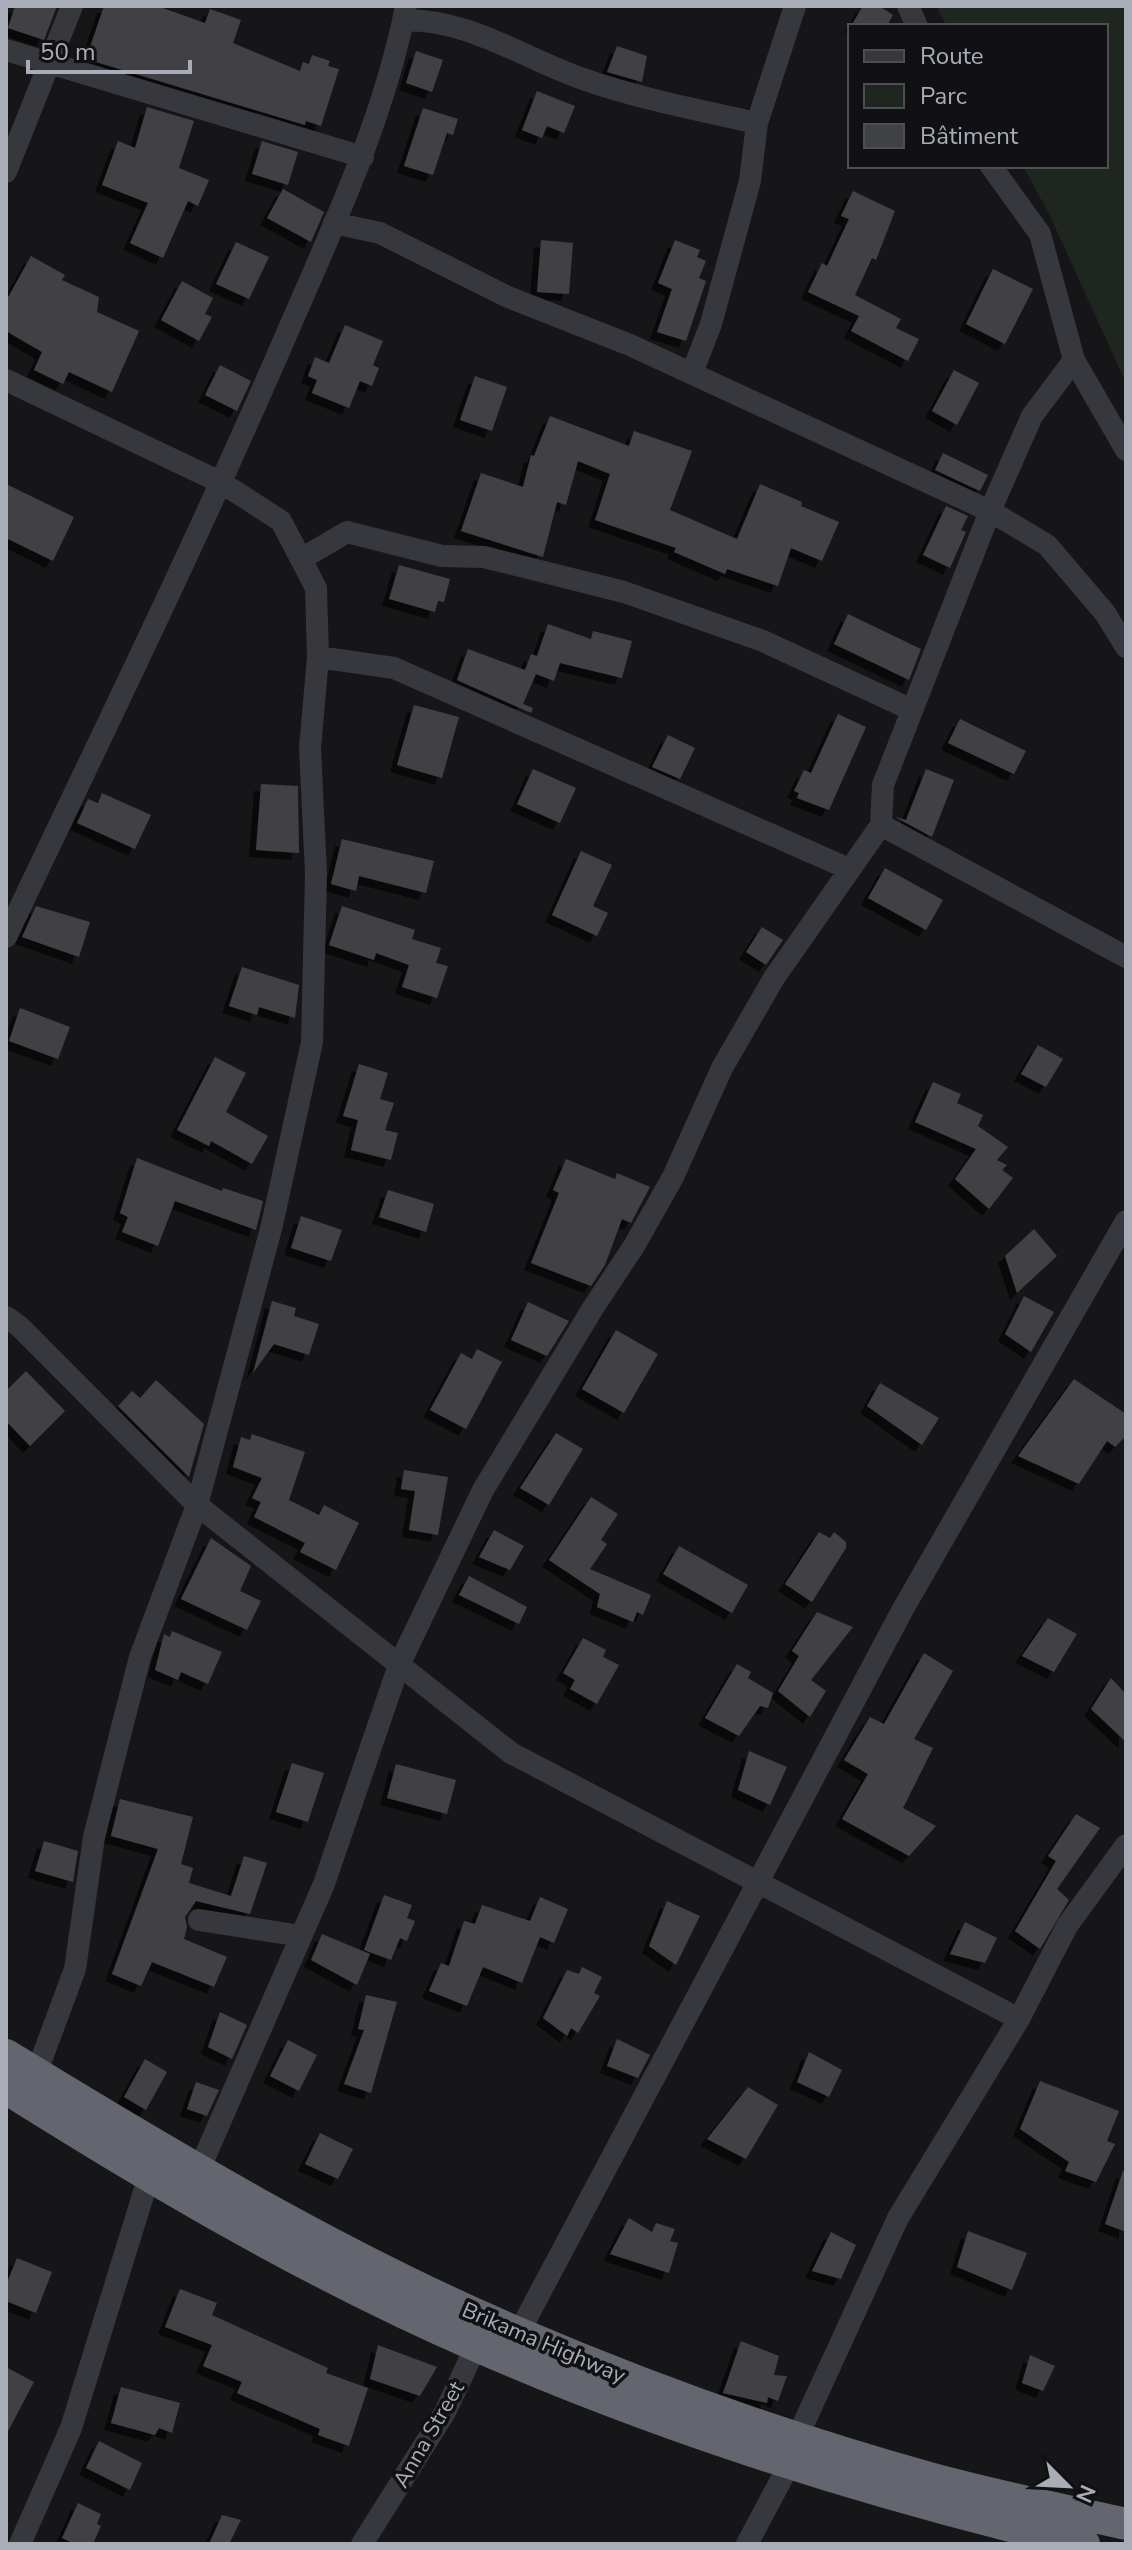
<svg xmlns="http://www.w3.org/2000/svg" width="1132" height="2550" font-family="'Nunito Sans',sans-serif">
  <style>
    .green { fill: #1e261f }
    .building { fill: #404145; filter: url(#shadow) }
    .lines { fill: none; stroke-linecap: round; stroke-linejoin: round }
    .minor { stroke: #37383d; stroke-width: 22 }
    .highway { stroke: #63666e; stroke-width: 32 }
    .labels { text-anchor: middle; stroke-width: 7; stroke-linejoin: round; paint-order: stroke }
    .street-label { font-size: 22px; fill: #a8adb8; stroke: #111113 }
  </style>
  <defs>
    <filter id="shadow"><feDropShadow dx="-7" dy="7" stdDeviation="0" flood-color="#0009"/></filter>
  </defs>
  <rect width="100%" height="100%" fill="#161618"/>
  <path class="green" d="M936,6H1126V383L1050,216L1023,166H1106V26H947Z"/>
  <path class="building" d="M15,6H57L44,40L8,28Z
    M104,6H157L205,23L210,9L241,20L233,43L300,71L303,62L309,64L312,55L330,61L328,66L339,69L321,126L306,121L305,125L86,59Z
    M863,6H879L893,15L887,26H851Z
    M617,46L647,56L642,82L607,72Z
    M416,51L443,60L432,92L406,83Z
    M537,91L575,106L564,133L547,126L542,138L522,130Z
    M147,107L194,121L179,168L209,180L198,206L188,201L163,258L130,243L148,203L102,185L118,141L135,148Z
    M423,108L458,119L453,135L447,133L433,175L404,166Z
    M262,141L298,152L288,185L252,174Z
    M283,189L324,212L311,242L267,218Z
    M853,191L895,211L876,260L872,258L855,295L901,319L896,328L919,339L908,361L851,331L859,316L808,292L822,263L827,266L849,219L841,216Z
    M541,240L573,243L569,294L537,292Z
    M675,240L700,250L697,257L706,261L699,278L706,281L686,341L657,332L672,289L658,283Z
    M236,242L269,257L249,299L216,284Z
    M31,256L65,275L62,280L99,297L97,312L139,331L112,392L69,372L63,384L34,370L42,352L6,331V301Z
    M993,269L1033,289L1005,344L966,324Z
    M182,281L213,298L205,314L212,317L199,341L161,320Z
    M345,325L383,341L373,365L379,368L372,386L360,381L349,408L312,393L317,380L308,376L315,357L329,363Z
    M220,365L251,381L237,411L205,395Z
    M954,370L979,383L957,425L932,411Z
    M475,376L507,387L492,431L460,420Z
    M550,416L629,446L634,431L692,451L670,510L737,539L760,484L802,502L801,506L839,522L822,561L791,548L778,586L727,569L725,574L674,552L676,548L595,520L610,474L578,461L566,505L557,502L543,557L461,531L481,473L523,487L531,455L534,456Z
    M943,453L988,475L980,491L935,470Z
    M6,484L74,517L53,561L6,538Z
    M946,506L968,516L961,530L966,532L950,568L923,555Z
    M399,565L450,579L444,602L438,601L435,612L389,599Z
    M848,614L921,649L909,680L834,644Z
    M548,624L591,639L593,631L632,641L622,678L560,663L554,681L536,674L523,704L533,708L531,713L457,680L468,649L525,670L531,654L537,656Z
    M414,705L459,717L442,778L397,765Z
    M838,714L866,727L829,810L797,798L799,793L794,791L804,770L811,773Z
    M960,719L1026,751L1014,774L948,743Z
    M668,735L695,748L680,779L652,767Z
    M533,769L576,788L560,823L517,804Z
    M926,769L954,780L932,837L895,817L906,820Z
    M261,784L298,786L299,853L256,850Z
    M102,793L151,815L135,849L77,823L88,799L98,803Z
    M342,839L434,861L426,893L359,876L356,891L331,884Z
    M581,851L612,865L593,906L608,913L597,936L552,915Z
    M885,868L943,900L926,930L868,898Z
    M36,906L90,922L79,957L22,937Z
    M342,906L415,930L412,939L441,948L436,963L448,966L437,998L402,987L409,965L376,953L374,960L329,945Z
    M762,927L783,940L766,965L746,952Z
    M242,967L299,985L295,1018L259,1007L257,1015L229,1006Z
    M20,1008L70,1027L58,1059L9,1041Z
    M1038,1045L1063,1059L1046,1087L1021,1074Z
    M215,1057L246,1073L226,1112L268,1136L252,1164L211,1141L209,1146L177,1130Z
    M359,1064L388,1073L380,1099L394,1103L385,1130L398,1133L391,1160L351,1150L358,1120L343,1116Z
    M933,1082L961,1094L957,1103L983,1115L978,1126L1008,1147L997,1160L1007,1165L1002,1170L1013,1178L989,1209L955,1179L976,1149L915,1122Z
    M137,1158L222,1191L223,1188L263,1201L256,1230L175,1201L158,1246L122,1232L128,1217L120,1213Z
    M566,1159L615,1179L617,1173L650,1187L631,1223L622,1219L605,1265L591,1286L531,1263L559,1193L553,1190Z
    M388,1190L434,1204L426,1232L379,1217Z
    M301,1216L342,1230L331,1261L291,1248Z
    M1034,1229L1057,1256L1017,1293L1005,1256Z
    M1024,1296L1054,1312L1031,1352L1005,1334Z
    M272,1301L296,1308L294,1316L319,1324L309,1355L274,1344L253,1373Z
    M528,1302L569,1321L547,1356L511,1340Z
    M616,1330L658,1354L624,1413L582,1389Z
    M477,1349L502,1362L466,1429L430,1410L461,1353L472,1359Z
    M26,1371L65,1411L30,1446L6,1421V1391Z
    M1074,1379L1126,1414V1436L1115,1447L1107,1441L1079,1484L1018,1456Z
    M156,1380L204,1424L189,1477L118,1406L132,1391L140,1398Z
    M880,1383L939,1418L922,1445L867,1406Z
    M556,1433L583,1449L549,1505L520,1488Z
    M252,1434L305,1452L289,1500L319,1515L324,1505L359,1523L336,1570L300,1552L305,1543L254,1517L261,1502L252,1498L262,1478L233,1467L241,1437L250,1440Z
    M404,1470L448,1477L438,1535L409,1530L415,1491L401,1489Z
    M591,1497L618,1514L601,1540L607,1544L590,1569L651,1595L643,1615L637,1612L633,1622L597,1607L600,1594L549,1560Z
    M494,1530L524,1546L510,1570L479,1557Z
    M819,1532L830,1538L834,1532L846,1542V1548L812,1602L785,1584Z
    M211,1538L251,1566L240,1591L261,1601L247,1630L181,1599Z
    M679,1546L748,1585L732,1613L663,1574Z
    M469,1576L527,1607L519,1624L459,1595Z
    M817,1612L853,1627L811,1680L826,1691L810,1717L778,1691L799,1656L792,1651Z
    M1048,1618L1077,1634L1054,1672L1022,1656Z
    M172,1631L222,1652L208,1684L181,1672L178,1680L155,1670L164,1634L170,1637Z
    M583,1638L606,1650L603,1657L619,1665L597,1704L570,1689L575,1680L563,1673Z
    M924,1653L953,1671L914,1739L933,1748L903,1808L936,1826L909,1856L842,1819L868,1774L844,1760L870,1717L884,1724Z
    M737,1664L751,1672L748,1678L773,1693L768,1708L760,1706L739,1736L705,1718Z
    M1111,1678L1126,1694V1742L1091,1709Z
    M749,1751L787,1767L770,1805L738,1790Z
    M292,1763L324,1773L308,1822L276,1812Z
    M396,1764L456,1780L447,1814L387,1798Z
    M120,1799L193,1817L181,1864L193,1868L189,1883L231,1896L244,1856L267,1863L250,1914L196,1901L185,1917L187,1927L184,1939L227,1957L214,1987L152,1962L141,1986L112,1974L158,1849L111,1836Z
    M1076,1814L1100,1828L1057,1889L1069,1900L1040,1949L1015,1931L1056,1861L1048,1856Z
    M44,1841L78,1851L73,1882L35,1871Z
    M384,1895L412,1905L407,1918L415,1921L407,1941L400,1938L391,1960L364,1950Z
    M540,1897L568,1909L554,1943L540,1937L522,1983L483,1967L467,2006L429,1991L441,1963L449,1966L464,1921L475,1924L482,1905L530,1921Z
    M667,1901L700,1916L676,1965L649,1946Z
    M965,1922L997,1938L985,1963L950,1954Z
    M322,1934L370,1954L357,1985L311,1960Z
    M582,1967L602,1977L594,1993L600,1996L578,2033L571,2028L567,2036L543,2018L567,1970L579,1974Z
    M366,1995L397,2002L371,2093L344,2084L364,2030L358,2029Z
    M220,2012L247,2025L232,2059L208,2047Z
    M617,2039L650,2055L638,2078L607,2066Z
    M288,2040L317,2055L299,2091L270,2076Z
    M809,2052L842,2070L829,2097L797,2082Z
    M145,2059L167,2072L146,2110L124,2097Z
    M1040,2081L1119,2111L1107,2141L1115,2144L1096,2182L1065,2171L1069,2162L1020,2129Z
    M196,2082L219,2090L207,2116L187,2109Z
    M748,2087L778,2105L746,2159L707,2139Z
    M320,2133L353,2149L338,2179L305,2164Z
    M1123,2171L1126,2172V2232L1105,2224Z
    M629,2218L652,2232L656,2223L675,2229L670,2241L678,2243L669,2273L610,2254Z
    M968,2231L1027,2253L1012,2290L957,2267Z
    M831,2232L856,2245L841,2279L812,2271Z
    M17,2258L52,2272L36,2313L6,2301V2285Z
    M180,2289L217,2303L212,2315L328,2368L326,2373L368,2388L349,2446L318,2435L320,2429L237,2393L242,2382L203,2366L212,2345L165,2327Z
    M741,2341L779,2356L774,2375L787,2376L778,2401L768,2397L767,2403L723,2393Z
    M378,2345L437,2367L420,2396L370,2379Z
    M1030,2355L1055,2366L1043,2391L1022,2383Z
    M6,2367L34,2382L6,2435Z
    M121,2387L180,2403L172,2433L159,2428L155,2435L111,2423Z
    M99,2441L142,2463L130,2490L86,2468Z
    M78,2503L101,2514L97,2524L101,2526L93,2544H75L62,2538Z
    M222,2515L241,2520L229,2544H209Z"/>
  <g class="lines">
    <path class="minor" d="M908,6L917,26
      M403,20C469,19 523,58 583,79C640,99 699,110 757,123
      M6,50L363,157
      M991,166L1040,234L1074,360L1126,450
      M6,172L72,6
      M334,223L380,233L508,297L630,345L990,511L1047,545L1105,613L1126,647
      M692,373L711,324L750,181L757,123L795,6
      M6,380L222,483L281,521L316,588L318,657L310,748L316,873L312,1042L272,1225L197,1505L140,1657L94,1837L75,1969L36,2074
      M301,559L347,532L442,556L484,557L624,592L763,641L910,709
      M318,657L394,668L849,869
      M881,825L1126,957
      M6,937C100,739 197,541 284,340C331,231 383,123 406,6
      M6,1317L19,1326L197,1505L511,1753L1019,2019L898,2218L797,2438
      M199,1920L301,1936
      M1019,2019L1067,1926L1126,1845
      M199,2170L324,1884L399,1665L483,1490L593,1308L634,1246L673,1177L722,1068L774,978L881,825L883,785L990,511L1032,416L1074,360
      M518,2334L903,1609L1126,1221
      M20,2544L71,2428L149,2176
      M362,2544L445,2412L481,2336
      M747,2544L789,2465"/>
    <path class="highway" d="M6,2055C171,2156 340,2257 518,2333C651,2390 789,2439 929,2478C994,2496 1060,2509 1126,2524
      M6,2088C157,2183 313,2275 477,2346C673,2432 876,2495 1084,2544"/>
  </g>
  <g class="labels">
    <g class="street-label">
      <text transform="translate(544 2342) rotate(23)" y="8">Brikama Highway</text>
      <text transform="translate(428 2434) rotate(-60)" y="8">Anna Street</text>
    </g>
  </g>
  <rect width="1132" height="2550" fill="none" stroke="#a8adb8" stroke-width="16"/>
  <rect x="848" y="24" width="260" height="144" fill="#111113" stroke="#4d4f55" stroke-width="2"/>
  <rect x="864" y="50" width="40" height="12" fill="#37383d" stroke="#4d4f55" stroke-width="2"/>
  <text x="920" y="64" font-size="24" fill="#a8adb8">Route</text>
  <rect x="864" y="84" width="40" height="24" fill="#1e261f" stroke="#4d4f55" stroke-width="2"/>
  <text x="920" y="104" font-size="24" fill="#a8adb8">Parc</text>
  <rect x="864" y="124" width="40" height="24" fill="#404145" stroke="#4d4f55" stroke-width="2"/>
  <text x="920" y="144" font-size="24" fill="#a8adb8">Bâtiment</text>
  <g transform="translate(1068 2486) rotate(114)" stroke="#111113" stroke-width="6" paint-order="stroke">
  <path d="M0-6L14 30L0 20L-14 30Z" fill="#a8adb8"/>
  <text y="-12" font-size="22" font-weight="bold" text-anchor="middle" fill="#a8adb8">N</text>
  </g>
  <path d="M28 60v12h162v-12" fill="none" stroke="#a8adb8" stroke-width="4"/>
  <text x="40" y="60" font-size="24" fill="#a8adb8" stroke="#111113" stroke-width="6" paint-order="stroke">50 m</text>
</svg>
